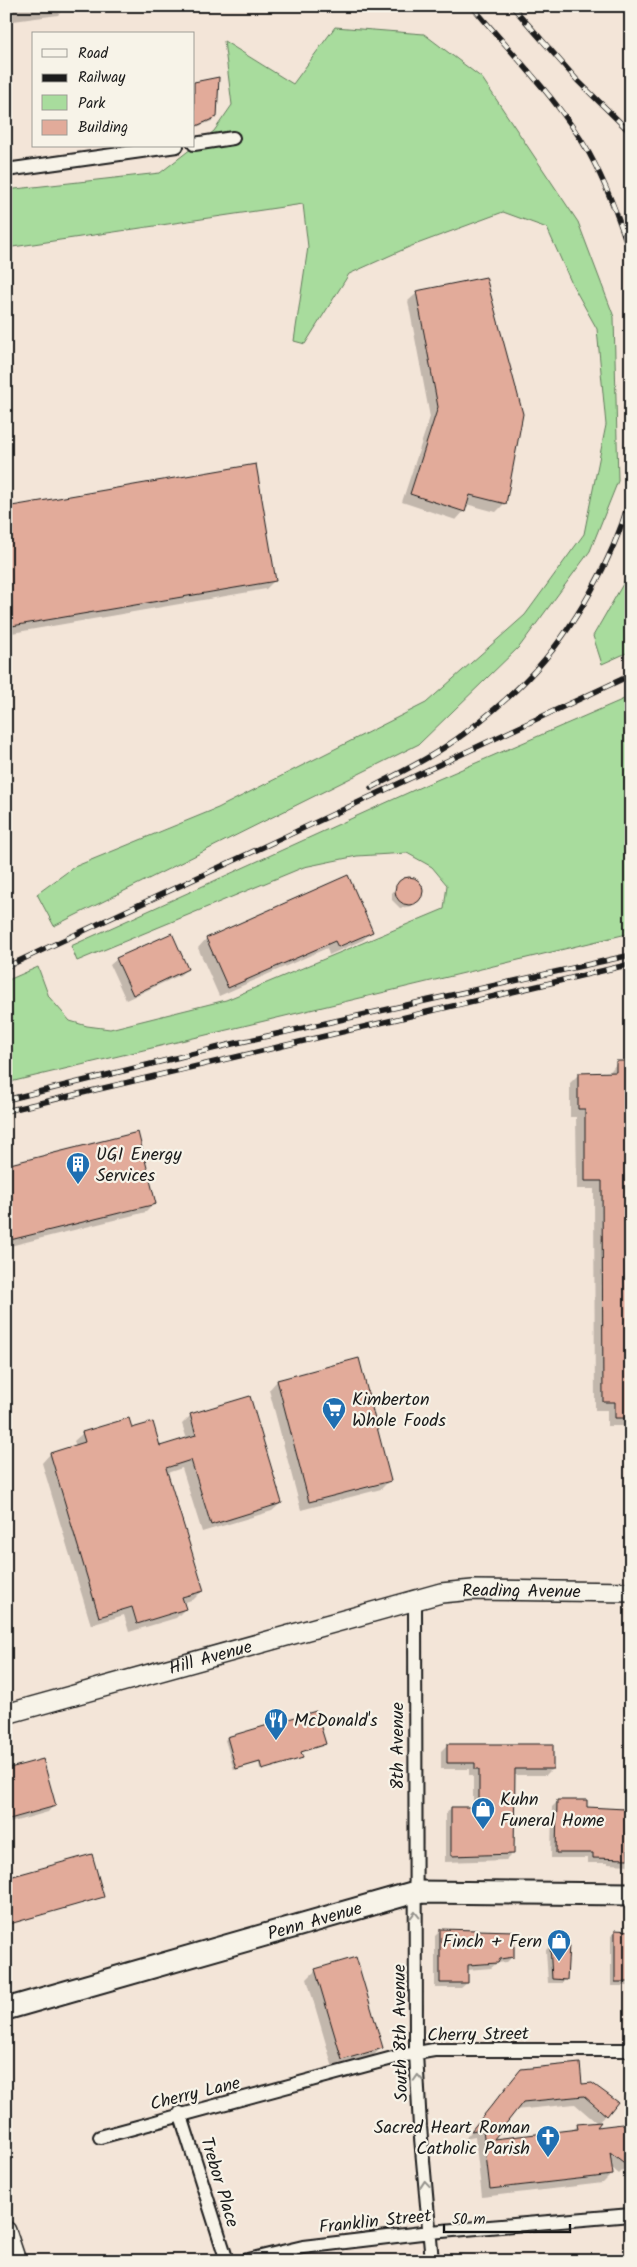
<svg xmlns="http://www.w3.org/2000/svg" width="637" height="2267" font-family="Kalam,sans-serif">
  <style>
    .green { fill: #a8dc9d; stroke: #627c5c }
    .shadow { fill: #0003 }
    .building { fill: #e2ab9a; stroke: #1c1c1c }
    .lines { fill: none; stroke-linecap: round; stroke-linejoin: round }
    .street-casing { stroke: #1c1c1c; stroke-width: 16 }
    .secondary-casing { stroke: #1c1c1c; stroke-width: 22 }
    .primary-casing { stroke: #1c1c1c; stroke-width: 25 }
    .street { stroke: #f7f3e8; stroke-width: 12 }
    .secondary { stroke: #f7f3e8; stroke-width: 19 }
    .primary { stroke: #f7f3e8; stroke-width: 21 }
    .rail-casing { stroke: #1c1c1c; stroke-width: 5.5 }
    .rail { stroke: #f7f3e8; stroke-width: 4; stroke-dasharray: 11; stroke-linecap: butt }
    .oneway { stroke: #94928c }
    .labels { text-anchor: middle; stroke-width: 4.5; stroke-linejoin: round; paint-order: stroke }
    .poi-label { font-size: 18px; fill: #1c1c1c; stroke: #f7f3e8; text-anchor: start }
    .street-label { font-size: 18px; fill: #1c1c1c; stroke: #f7f3e8 }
  </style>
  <rect width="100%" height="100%" fill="#f3e5d8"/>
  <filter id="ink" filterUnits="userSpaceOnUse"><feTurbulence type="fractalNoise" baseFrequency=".02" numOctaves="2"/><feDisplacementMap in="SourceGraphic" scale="10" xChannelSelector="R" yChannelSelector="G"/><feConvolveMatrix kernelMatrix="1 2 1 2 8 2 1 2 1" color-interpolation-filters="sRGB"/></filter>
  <g filter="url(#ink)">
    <path class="green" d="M335,27L424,34L482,78L578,222L614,317L618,481L590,551L520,646L419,744L54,926L37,894L74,867L218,808L426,703L525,615L584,534L606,425L597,329L572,284L547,228L503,212L409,247L349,274L305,344L294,341L308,247L303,204L6,248V190L160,173L214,131L232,105L224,41L293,84Z
      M631,562V651L602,664L593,636L623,584Z
      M631,696V933L6,1083V981L38,967L49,997L70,1021L87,1026L110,1029L226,1000L444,909L447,885L432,867L407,853L357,856L304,867L77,961L71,946L425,785Z"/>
    <path class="shadow" d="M6,6H66L58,15L6,22Z
      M218,79L216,116L212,121L194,128V83Z
      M417,293L505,503L496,512L466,504L464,511L456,520L402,502L430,417L408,301Z
      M6,509L275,580L266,589L6,634Z
      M347,877L372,932L363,940L329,955L327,948L219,996L198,948L206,939Z
      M404,879H413L420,885L421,893L412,906L400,908L392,900V893Z
      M117,959L187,969L180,975L126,1000L110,965Z
      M617,1063H631V1442H625V1426H607V1410H595L594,1189H577L576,1117H570V1083L579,1074H608Z
      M6,1166L154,1204L146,1212L6,1247Z
      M277,1381L390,1480L381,1489L301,1510L269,1390Z
      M191,1415L281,1503L272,1511L202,1532L182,1468L167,1473L202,1591L194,1599L183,1603L185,1609L176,1618L129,1632L124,1615L91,1625L42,1463L50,1454L76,1446L74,1441L83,1433L131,1430L159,1448L187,1439L182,1424Z
      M315,1713L324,1744L323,1746L300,1752L301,1757L260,1769L259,1763L234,1770L225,1740L227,1738Z
      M447,1745L552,1769L546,1775H513V1853L506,1860L445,1862V1815L451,1808H473V1775H469V1769H441V1751Z
      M6,1770L54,1805L48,1812L6,1824Z
      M557,1802L586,1808L631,1809V1865L608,1864V1863H588V1858H551L552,1807Z
      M441,1930L513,1956L507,1962L497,1963L491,1968L467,1970V1983L461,1988H435V1936Z
      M616,1932H631V1986H611V1936Z
      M550,1946L566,1979L562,1983H548L546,1950Z
      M316,1970L381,2048L373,2056L333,2068L307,1979Z
      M521,2071L581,2085L606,2115L597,2123L575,2104L515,2110L491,2141L572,2131L578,2125L594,2128L631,2161L628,2165L619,2174L611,2167V2175L603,2183L482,2197L475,2137L465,2139Z"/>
    <path class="building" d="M219,77L217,117L194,127V82Z
      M486,277L523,414L506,504L470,495L465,512L410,494L438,407L416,291Z
      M256,464L276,581L6,627V507Z
      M348,875L373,932L338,947L335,941L228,988L206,938Z
      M395 891a14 14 0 1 1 28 0a14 14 0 1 1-28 0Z
      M172,933L188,969L133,995L116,958Z
      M616,1061H631V1418H615V1402H603L602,1181H585V1109H578V1073L616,1072Z
      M138,1132L156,1204L6,1241V1165Z
      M359,1358L391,1481L309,1502L277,1380Z
      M250,1396L282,1503L211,1525L191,1460L166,1468L204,1591L182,1597L186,1609L137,1624L132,1607L99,1617L50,1453L85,1442L82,1432L129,1418L132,1428L153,1422L160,1446L196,1435L190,1414Z
      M316,1711L326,1744L301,1752L303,1758L262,1770L260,1762L236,1769L227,1737Z
      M447,1744H553V1769H515L514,1854L451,1856V1807H479V1769H475V1763H447Z
      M43,1759L56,1806L6,1820V1769Z
      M557,1800H587V1807L625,1809L628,1859L593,1858V1853H556Z
      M92,1854L104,1897L6,1925V1878Z
      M440,1929L514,1931V1957L500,1959L498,1963L468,1965V1983H440Z
      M615,1930L631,1931V1982H615Z
      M550,1944H569L567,1980L552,1979Z
      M356,1957L383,2048L342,2060L315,1969Z
      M580,2063L582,2084L592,2083L618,2102L607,2116L584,2096L523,2102L494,2139L578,2129L577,2124L601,2122L597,2127L631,2123V2168L610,2152L613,2175L490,2189L483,2129L471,2131L521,2069Z"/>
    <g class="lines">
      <g class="street-casing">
        <path id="street" d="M194,144L233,138
          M6,170L177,146
          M415,1599L416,2053L420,2127L432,2261
          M180,2113L227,2261
          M100,2137L400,2056L434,2050H631
          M244,2261L303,2247L430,2232L631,2215"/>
      </g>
      <g class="secondary-casing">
        <g id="secondary">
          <path id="s1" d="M6,1714L441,1593L473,1590L631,1592"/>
          <path d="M6,2231L16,2261"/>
        </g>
      </g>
      <g class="primary-casing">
        <g id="primary">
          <path id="s2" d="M6,2009L415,1892L631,1894"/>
        </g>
      </g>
      <use href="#street" class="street"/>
      <use href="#secondary" class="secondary"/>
      <use href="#primary" class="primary"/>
      <g class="rail-casing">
        <path id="rail" d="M472,6C512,54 558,99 589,153C607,186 620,221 631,256
          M512,6L577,80L631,133
          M371,788C403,771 436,755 465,733C487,716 509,698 528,678C573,632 615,557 631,494
          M6,967L631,675
          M6,1100L232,1044L631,955
          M6,1111L631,964"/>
      </g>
      <use href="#rail" class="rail"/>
    </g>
    <defs><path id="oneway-chevron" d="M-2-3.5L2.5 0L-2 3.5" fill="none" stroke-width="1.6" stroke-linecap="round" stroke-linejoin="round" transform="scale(1.25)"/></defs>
    <g class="oneway">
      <use href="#oneway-chevron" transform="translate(415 1915) rotate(-91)"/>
      <use href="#oneway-chevron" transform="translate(418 2078) rotate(-93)"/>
      <use href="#oneway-chevron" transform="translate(425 2184) rotate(-95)"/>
    </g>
  </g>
  <defs>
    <g id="building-pin" transform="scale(1.25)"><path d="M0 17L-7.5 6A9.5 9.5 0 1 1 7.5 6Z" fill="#1f6fb2" stroke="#f7f3e8"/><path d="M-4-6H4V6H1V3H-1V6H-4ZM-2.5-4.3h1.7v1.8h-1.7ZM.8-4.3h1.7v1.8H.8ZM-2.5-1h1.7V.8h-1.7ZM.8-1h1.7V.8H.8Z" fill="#fff"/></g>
    <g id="supermarket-pin" transform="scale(1.25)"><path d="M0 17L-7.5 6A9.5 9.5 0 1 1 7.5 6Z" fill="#1f6fb2" stroke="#f7f3e8"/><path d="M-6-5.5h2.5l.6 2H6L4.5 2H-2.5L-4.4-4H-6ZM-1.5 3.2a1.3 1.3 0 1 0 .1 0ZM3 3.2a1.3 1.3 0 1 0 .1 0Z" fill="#fff"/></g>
    <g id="restaurant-pin" transform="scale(1.25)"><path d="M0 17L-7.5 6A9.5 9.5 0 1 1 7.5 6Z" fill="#1f6fb2" stroke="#f7f3e8"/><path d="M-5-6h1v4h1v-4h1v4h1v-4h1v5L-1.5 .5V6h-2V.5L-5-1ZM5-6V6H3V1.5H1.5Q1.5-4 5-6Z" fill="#fff"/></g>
    <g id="shop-pin" transform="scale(1.25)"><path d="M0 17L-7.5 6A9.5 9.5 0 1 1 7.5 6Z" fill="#1f6fb2" stroke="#f7f3e8"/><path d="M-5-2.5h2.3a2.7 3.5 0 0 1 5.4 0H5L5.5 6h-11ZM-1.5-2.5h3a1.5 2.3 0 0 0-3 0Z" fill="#fff"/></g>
    <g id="church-pin" transform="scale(1.25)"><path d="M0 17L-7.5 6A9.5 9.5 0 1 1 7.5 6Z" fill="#1f6fb2" stroke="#f7f3e8"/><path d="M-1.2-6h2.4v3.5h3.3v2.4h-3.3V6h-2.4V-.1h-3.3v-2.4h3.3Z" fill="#fff"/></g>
  </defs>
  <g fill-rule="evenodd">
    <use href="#building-pin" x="78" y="1164"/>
    <use href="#supermarket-pin" x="334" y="1409"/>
    <use href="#restaurant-pin" x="276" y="1720"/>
    <use href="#shop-pin" x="483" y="1809"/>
    <use href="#shop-pin" x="559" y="1941"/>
    <use href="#church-pin" x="548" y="2137"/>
  </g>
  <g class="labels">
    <g class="poi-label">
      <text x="96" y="1160">UGI Energy<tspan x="96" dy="21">Services</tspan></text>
      <text x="352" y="1405">Kimberton<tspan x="352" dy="21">Whole Foods</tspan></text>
      <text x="294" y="1726">McDonald's</text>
      <text x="500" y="1805">Kuhn<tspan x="500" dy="21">Funeral Home</tspan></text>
      <text x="542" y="1947" text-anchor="end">Finch + Fern</text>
      <text x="530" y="2133" text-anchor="end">Sacred Heart Roman<tspan x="530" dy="21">Catholic Parish</tspan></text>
    </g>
    <g class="street-label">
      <text dy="6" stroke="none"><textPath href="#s1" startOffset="532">Reading Avenue</textPath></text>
      <text dy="6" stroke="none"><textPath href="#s1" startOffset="212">Hill Avenue</textPath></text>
      <text transform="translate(397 1746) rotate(-90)" y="6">8th Avenue</text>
      <text dy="6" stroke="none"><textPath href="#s2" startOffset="321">Penn Avenue</textPath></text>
      <text transform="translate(400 2033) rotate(-91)" y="6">South 8th Avenue</text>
      <text transform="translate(478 2034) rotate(-1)" y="6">Cherry Street</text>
      <text transform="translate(195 2093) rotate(-14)" y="6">Cherry Lane</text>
      <text transform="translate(220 2182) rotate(73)" y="6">Trebor Place</text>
      <text transform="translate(375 2221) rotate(-6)" y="6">Franklin Street</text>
    </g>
  </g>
  <rect width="637" height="2267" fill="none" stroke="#f7f3e8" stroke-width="25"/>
  <rect x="12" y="12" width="612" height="2242" fill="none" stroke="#1c1c1c" stroke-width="2" filter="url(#ink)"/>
  <rect x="32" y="32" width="162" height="115" fill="#f7f3e8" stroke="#9f9d96"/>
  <rect x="42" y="49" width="25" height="8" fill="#f7f3e8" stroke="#9f9d96"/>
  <text x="78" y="58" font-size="15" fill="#1c1c1c">Road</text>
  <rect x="42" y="74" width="25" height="8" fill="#1c1c1c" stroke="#9f9d96"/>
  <text x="78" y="82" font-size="15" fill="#1c1c1c">Railway</text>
  <rect x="42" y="95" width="25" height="15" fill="#a8dc9d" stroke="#9f9d96"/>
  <text x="78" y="108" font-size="15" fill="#1c1c1c">Park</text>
  <rect x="42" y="120" width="25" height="15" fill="#e2ab9a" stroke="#9f9d96"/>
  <text x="78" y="132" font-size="15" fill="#1c1c1c">Building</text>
  <path d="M444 2224v8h126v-8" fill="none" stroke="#1c1c1c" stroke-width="2.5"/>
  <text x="452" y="2224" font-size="15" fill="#1c1c1c" stroke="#f7f3e8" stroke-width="4" paint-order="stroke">50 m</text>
</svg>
